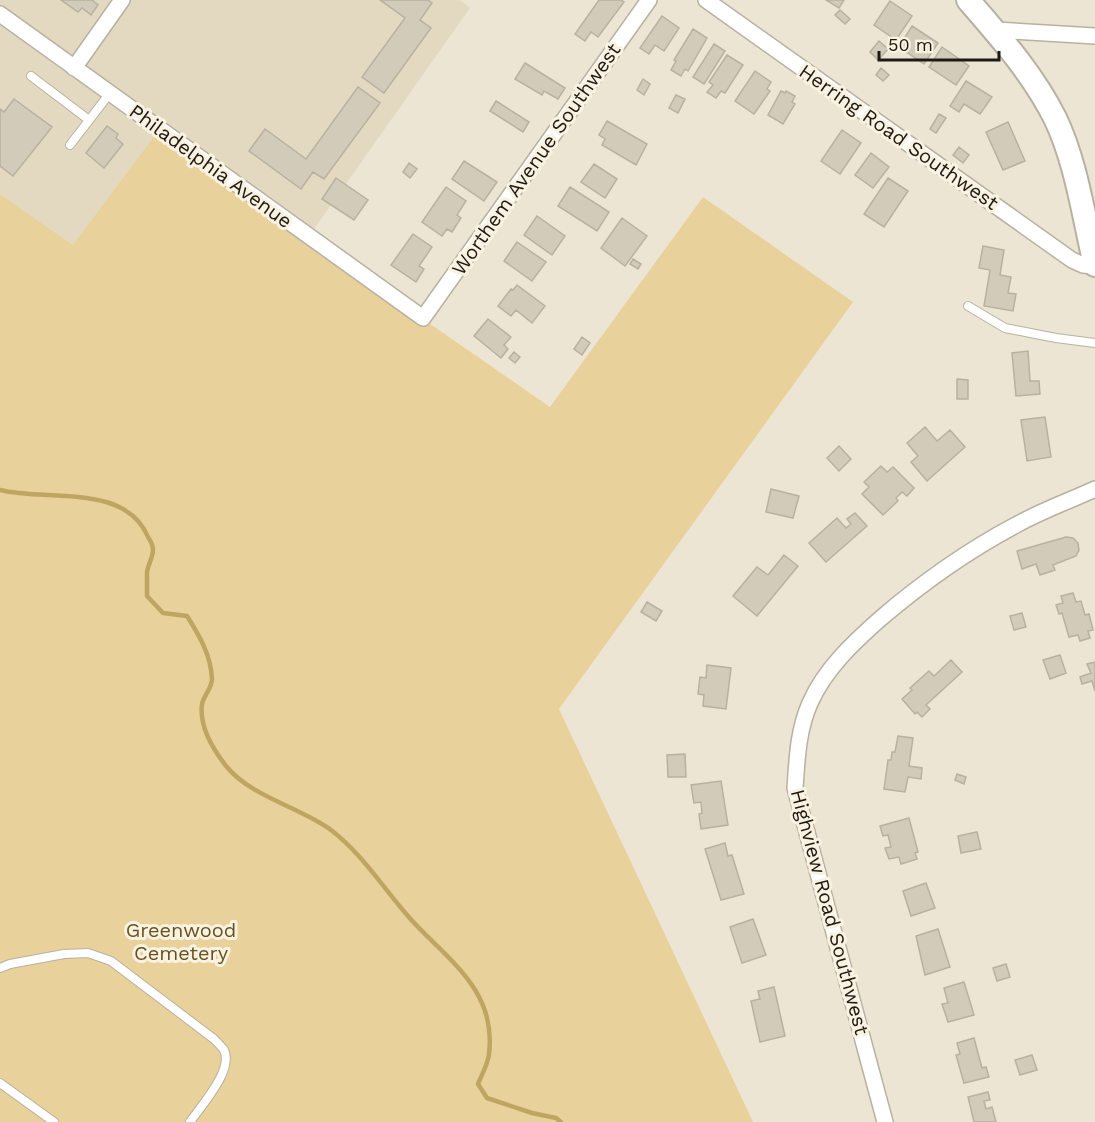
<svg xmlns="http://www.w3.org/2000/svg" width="1095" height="1122" font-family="'Work Sans',sans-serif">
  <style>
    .built { fill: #e3d9c1 }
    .green { fill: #e8d19b }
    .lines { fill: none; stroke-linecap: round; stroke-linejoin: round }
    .stream { stroke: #bfa562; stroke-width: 4.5 }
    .building { fill: #d2cbba; stroke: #b8b1a1; stroke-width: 1.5 }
    .lane-casing { stroke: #b8b1a1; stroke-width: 10 }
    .street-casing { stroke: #b8b1a1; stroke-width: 18 }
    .secondary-casing { stroke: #b8b1a1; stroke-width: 26 }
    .lane { stroke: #fff; stroke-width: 8 }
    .street { stroke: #fff; stroke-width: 15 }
    .secondary { stroke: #fff; stroke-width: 22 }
    .labels { text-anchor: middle; stroke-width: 6; stroke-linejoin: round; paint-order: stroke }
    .street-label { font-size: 20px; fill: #1d1a14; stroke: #faf2e1 }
    .park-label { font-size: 20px; fill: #665220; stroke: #faf2e1 }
  </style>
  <rect width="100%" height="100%" fill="#ece5d4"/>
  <path class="built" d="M0,0H460L470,8L307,239L73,245L0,194Z"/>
  <path class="green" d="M156,134L550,407L703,197L853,302L559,709L753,1122H0V194L73,245Z"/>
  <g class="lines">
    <path class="stream" d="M0,490C45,502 125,482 148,537C150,540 153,546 153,550C153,557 148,565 147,572C147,580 147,588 147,596L163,613L187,616C199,635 211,655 212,679C212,688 204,695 202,704C199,727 213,749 226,766C251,797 300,807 331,830C361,853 382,886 407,915C444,958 497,987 489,1054C488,1064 482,1074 478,1084L487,1098L532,1113L556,1118L561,1122"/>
  </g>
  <path class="building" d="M61,0H92L98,5L91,15L82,8L78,12Z
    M380,0H428L432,3L420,20L431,28L384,93L362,77L405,18Z
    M599,0H621L624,2L598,37L591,32L585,41L575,34Z
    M826,0H844L839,8Z
    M890,1L912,16L896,40L874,25Z
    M840,10L850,19L845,24L835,15Z
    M662,16L679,28L664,51L655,45L649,54L640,48Z
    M912,26L938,43L924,64L899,47Z
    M693,29L707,38L688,71L685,69L681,76L671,70L676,61L674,60Z
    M879,41L888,49L878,60L870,52Z
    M714,44L725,51L704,84L693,77Z
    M942,47L969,66L956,85L929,67Z
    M727,55L743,65L725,93L721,91L716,98L707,92L713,85L709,82Z
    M525,63L565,88L558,99L544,91L542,95L515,79Z
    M881,68L889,75L883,81L876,75Z
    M755,71L771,82L767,89L770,91L754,114L735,101Z
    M643,79L650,84L644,95L637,90Z
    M966,81L992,97L980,114L964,104L959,112L950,106Z
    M358,87L380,103L324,179L313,172L301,189L249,151L265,129L306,159Z
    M781,91L785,93L786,91L795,96L792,102L795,104L783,124L768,115Z
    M676,95L685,99L678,113L669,108Z
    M14,99L52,127L13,176L0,166V109L4,112Z
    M496,101L529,122L523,132L490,111Z
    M939,114L946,118L936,133L930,129Z
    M607,121L647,144L636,165L602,145L605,139L599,135Z
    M1008,122L1025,161L1003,170L986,132Z
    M107,126L118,134L116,138L123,144L104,168L86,153Z
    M842,130L861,143L840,174L821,161Z
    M959,147L969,155L963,163L953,155Z
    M871,153L889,167L873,188L855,175Z
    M464,161L497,182L484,201L452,179Z
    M409,163L417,169L410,178L403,172Z
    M594,164L617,179L605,198L581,182Z
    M336,178L368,200L354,220L322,199Z
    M888,178L908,191L884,227L864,214Z
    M446,187L466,201L457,215L461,218L452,232L447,229L442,236L422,222Z
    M570,187L609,212L597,231L558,206Z
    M537,216L565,236L552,255L524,235Z
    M622,218L647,236L625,266L601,248Z
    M413,234L432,247L419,266L424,269L416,282L391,265Z
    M517,242L546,262L532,281L504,261Z
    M983,246L1004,250L1000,275L1011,277L1008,293L1016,294L1013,311L984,306L990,270L979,268Z
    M633,259L641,264L638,269L630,264Z
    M517,285L545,306L532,323L516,310L511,316L498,306L511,289L513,290Z
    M488,319L511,337L504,345L508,349L501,358L474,336Z
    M582,337L590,343L582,355L574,349Z
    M1028,351L1030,381H1039L1040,394L1016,396L1012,353Z
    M514,352L520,357L515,363L509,358Z
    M957,379L968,380V399H957Z
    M1045,417L1051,457L1027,461L1021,420Z
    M925,427L937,441L950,430L965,447L927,481L911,462L918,456L907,443Z
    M839,446L851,459L839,471L827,458Z
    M881,466L887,472L893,467L914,488L907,496L902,492L896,498L898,501L883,515L862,494L869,487L864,482Z
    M771,489L799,496L793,518L766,512Z
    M855,513L867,526L826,562L809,543L837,518L846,528L851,524L847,519Z
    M1066,537L1073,538L1078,543L1079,550L1076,556L1053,565L1055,570L1040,575L1036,564L1022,569L1017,551Z
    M784,555L798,566L757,616L733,596L757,567L768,575Z
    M1073,593L1076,602L1081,601L1085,615L1089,614L1093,630L1088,631L1090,638L1080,641L1078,635L1069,637L1062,613L1059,614L1056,605L1063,603L1061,596Z
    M647,602L662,611L656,621L641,612Z
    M1022,613L1026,627L1014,630L1010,616Z
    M1060,655L1066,673L1050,679L1043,660Z
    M951,660L962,672L926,705L930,709L922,717L917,712L915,714L902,699L912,690L910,688L929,671L934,676Z
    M1095,662V691L1092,681L1082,684L1080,677L1091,673L1087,664Z
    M707,665L731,668L726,709L703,706L704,695L698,694L700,677L706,678Z
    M898,736L913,738L909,766L922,768L921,779L908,777L905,792L884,789L888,760H891L892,752H895Z
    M685,754L686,777H668L667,755Z
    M957,774L966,777L964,784L955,780Z
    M721,781L728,825L701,829L699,814L702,813L701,802L694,803L691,785Z
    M909,818L918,852L915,853L917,859L901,864L899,857L889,859L885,848L891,847L888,835L883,836L880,826Z
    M977,832L981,849L961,853L958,836Z
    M725,843L728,856L732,855L744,894L721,900L705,849Z
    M926,883L935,908L911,916L903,891Z
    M753,919L766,955L742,963L730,927Z
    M938,929L950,967L925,975L916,936Z
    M1006,964L1010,977L997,981L993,968Z
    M964,982L974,1015L948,1022L942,1004L948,1003L944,988Z
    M774,987L785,1036L760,1042L751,1001L760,999L758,991Z
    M974,1038L982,1068L986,1067L989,1077L964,1083L956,1055L960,1054L957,1043Z
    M1032,1055L1037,1070L1020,1075L1015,1060Z
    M988,1092L990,1100L984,1101L986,1109L992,1107L996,1122H974L968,1097Z"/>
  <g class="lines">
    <g class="lane-casing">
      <path id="lane" d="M31,76L89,120
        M70,145L110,93
        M968,306L1005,328L1056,338L1095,343
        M0,968L10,964L64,954L88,953L111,961L214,1039C217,1042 221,1046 224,1050C234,1070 201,1106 190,1122
        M0,1083L54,1122"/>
    </g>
    <g class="street-casing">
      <path id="street" d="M706,0L1072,260L1083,265L1095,266
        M0,14L423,318L649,0
        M995,30L1095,36
        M74,68L122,0
        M885,1122L795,788C797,759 798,730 810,703C825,669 853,643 880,619C922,583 967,551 1016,525C1041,511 1069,501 1095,489"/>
    </g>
    <g class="secondary-casing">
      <path id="secondary" d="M968,0C1000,37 1033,74 1055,118C1076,161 1084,218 1095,265"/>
    </g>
    <use href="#lane" class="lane"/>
    <use href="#street" class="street"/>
    <use href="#secondary" class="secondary"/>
  </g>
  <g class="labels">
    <g class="street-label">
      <text transform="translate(899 137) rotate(35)" y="7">Herring Road Southwest</text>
      <text transform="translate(536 159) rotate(-55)" y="7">Worthem Avenue Southwest</text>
      <text transform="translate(211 166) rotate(36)" y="7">Philadelphia Avenue</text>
      <text transform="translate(830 912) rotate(75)" y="7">Highview Road Southwest</text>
    </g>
    <g class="park-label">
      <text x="181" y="937">Greenwood<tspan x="181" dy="23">Cemetery</tspan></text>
    </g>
  </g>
  <path d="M879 51v9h120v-9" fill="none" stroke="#1d1a14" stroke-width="3"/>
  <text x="888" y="51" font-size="18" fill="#1d1a14" stroke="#faf2e1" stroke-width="4.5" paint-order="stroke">50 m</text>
</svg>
